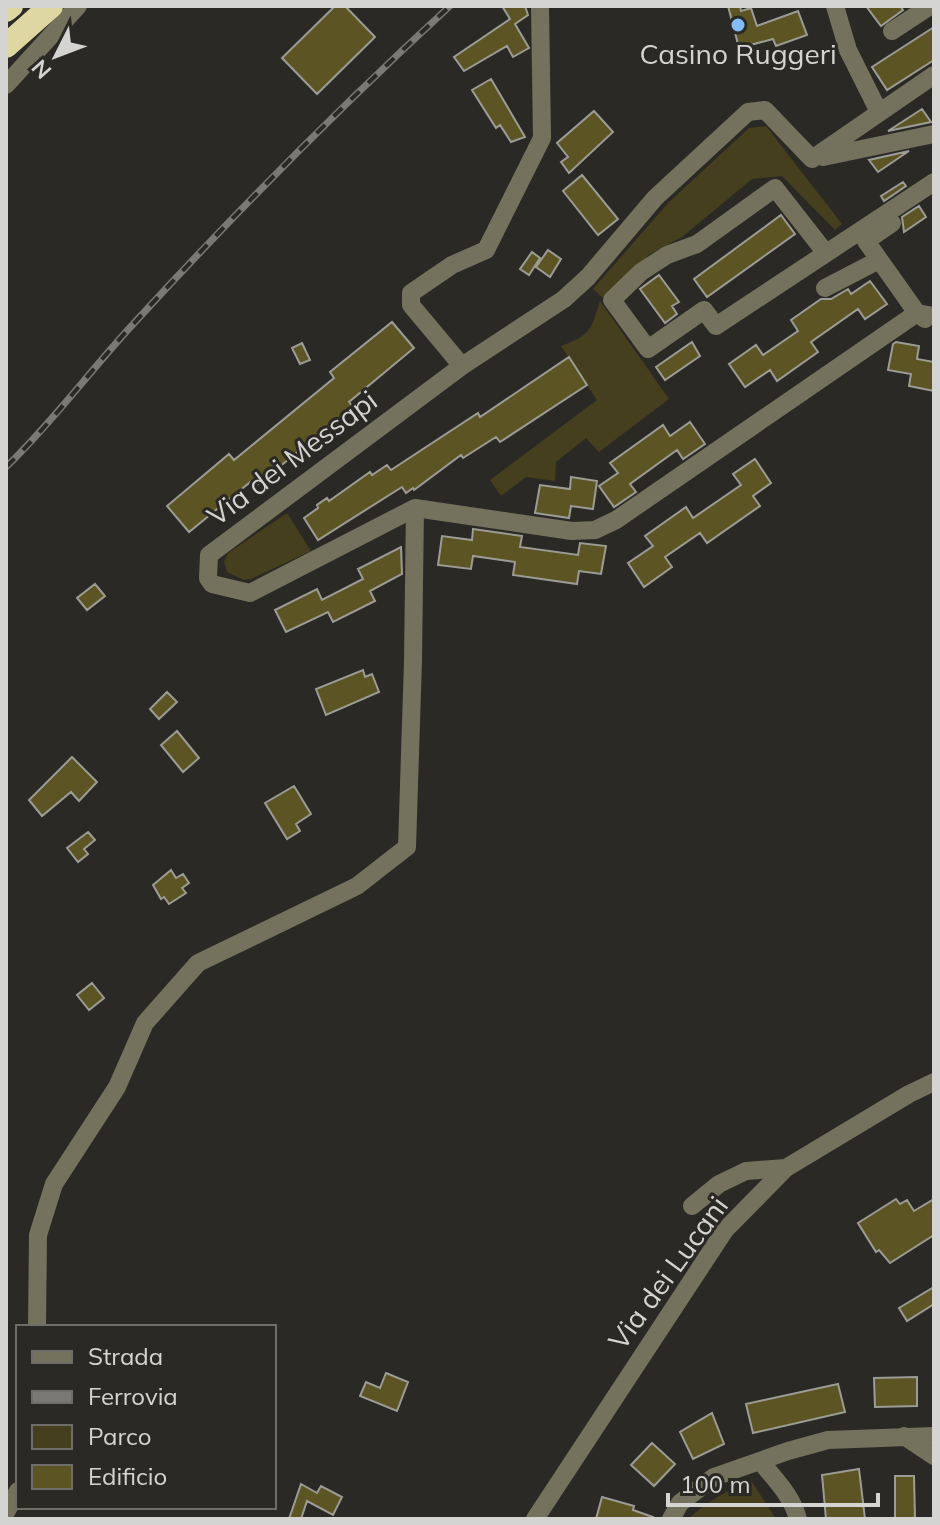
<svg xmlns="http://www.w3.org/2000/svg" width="940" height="1525" font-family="Mulish,sans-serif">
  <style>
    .green { fill: #453f1d }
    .building { fill: #5c5422; stroke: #9c9c97; stroke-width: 2 }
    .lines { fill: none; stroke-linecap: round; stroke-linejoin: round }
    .minor { stroke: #74725d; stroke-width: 18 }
    .highway { stroke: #dfd7a2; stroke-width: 24 }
    .rail-casing { stroke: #7a7976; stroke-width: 7 }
    .rail { stroke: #2a2925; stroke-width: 4; stroke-dasharray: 12; stroke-linecap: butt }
    .poi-dot { fill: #82bcfa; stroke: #2a2925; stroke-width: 3 }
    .labels { text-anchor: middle; stroke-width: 6; stroke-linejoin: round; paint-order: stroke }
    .poi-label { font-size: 28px; fill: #d4d4d2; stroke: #2a2925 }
    .street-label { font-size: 28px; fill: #d4d4d2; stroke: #2a2925 }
  </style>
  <rect width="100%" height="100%" fill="#2a2925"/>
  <path class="green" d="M766,126L842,224L835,230L782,176L752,179L682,237L650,254L603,298L593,289L668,203L749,128Z
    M600,301L669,399L599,452L586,438L556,462L555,481L526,477L501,496L490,480L597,400L561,346C591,335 591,330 600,301Z
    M287,513L311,551L251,579L244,580L227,572L224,562L228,553Z
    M752,1482L776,1519H688C706,1503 728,1488 752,1482Z"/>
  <path class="building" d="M335,6H345L375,37L317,94L282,58Z
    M502,6H525L528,15L515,24L529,48L513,57L507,46L464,71L454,57L510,19Z
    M728,6H740L741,11L751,8L757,26L798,11L807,35L776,46L773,39L739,48Z
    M866,6H900L903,10L881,26Z
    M934,27V60L887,90L872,67Z
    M491,79L511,113L525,137L511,142L500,125L496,128L472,90Z
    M922,109L931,122L888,131Z
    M594,111L613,132L569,173L561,162L568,157L557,143Z
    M909,151L878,172L869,160Z
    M582,175L618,219L598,235L563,191Z
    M903,182L906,186L884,201L881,196Z
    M919,206L926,217L904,232L902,217Z
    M781,215L795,234L707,297L694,279Z
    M548,250L561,259L550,277L536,267Z
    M532,252L540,258L529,275L520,269Z
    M659,275L679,302L672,306L677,314L665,323L640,289Z
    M870,281L887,304L865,319L858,309L811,342L818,352L777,381L770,370L745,387L729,364L756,345L763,355L798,331L791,320L821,299H831L848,289L851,294Z
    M392,322L414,348L349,402L353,407L340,418L258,484L254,479L189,532L167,506L229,454L234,460L334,378L330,372Z
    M692,342L700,356L665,380L656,367Z
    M896,342L919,346L917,359L934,362V391L909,386L911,374L888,370L893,344Z
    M302,343L310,360L300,364L292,348Z
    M569,357L587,385L500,442L496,437L463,458L461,455L414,490L413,488L406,493L402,487L318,540L304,518L318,508L317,505L327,498L329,501L370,472L372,475L387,465L391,470L478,413L480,417Z
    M690,422L705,444L683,459L677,450L630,484L636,492L614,507L599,486L618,473L610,463L663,425L670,436Z
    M755,459L771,483L753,496L760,506L707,543L700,533L665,557L672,567L644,587L628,563L653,546L645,536L686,507L693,518L741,485L733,474Z
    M571,477L597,481L593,509L571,506L569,518L535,513L540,485L570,489Z
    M473,529L522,536L520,547L578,555L580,543L606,546L601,574L579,571L577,584L513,575L515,562L473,556L471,569L438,565L442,536L472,540Z
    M401,547L402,574L370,591L375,601L333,622L328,612L286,632L275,610L317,589L322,600L363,579L358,569Z
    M95,584L105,596L87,610L77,598Z
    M363,670L365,677L372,674L379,692L326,715L316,689Z
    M167,692L177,702L159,719L150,709Z
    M177,731L199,758L183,772L161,745Z
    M72,757L97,782L79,801L71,792L42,816L29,800Z
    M294,786L311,814L296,824L300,831L287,839L265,803Z
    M88,832L95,840L84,849L88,854L78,862L67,848Z
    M171,870L176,878L183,874L189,883L182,888L186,893L169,904L164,897L161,899L153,885Z
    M92,983L104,998L89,1010L77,995Z
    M896,1199L900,1204L907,1200L914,1211L934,1199V1235L890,1263L879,1250L876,1252L858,1223Z
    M934,1287V1304L907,1321L899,1308Z
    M386,1373L408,1382L397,1411L360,1396L366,1382L380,1388Z
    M917,1377V1406L875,1407L874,1378Z
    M838,1384L845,1412L753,1433L746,1404Z
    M712,1413L724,1444L693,1459L680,1432Z
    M652,1443L675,1464L654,1486L631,1465Z
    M859,1469L865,1519H826L822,1475Z
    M895,1476H914L915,1519H895Z
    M301,1484L317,1493L321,1486L342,1497L333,1515L307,1501L301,1519H289Z
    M602,1497L634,1506L633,1510L653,1517V1519H596Z"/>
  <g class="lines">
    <path class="minor" d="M835,6L848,50L879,112
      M892,31L930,6
      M6,85L78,6
      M823,157L934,134
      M812,159L765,110L748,112L655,198L588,277L564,299L462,366L209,555L208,578L212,584L250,593L415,508L572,531L595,530L616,520L917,313L934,316
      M812,159L934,75
      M892,223L866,241L917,313L925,319
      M825,252L775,188L697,244L667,255L641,272L612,300L648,349L704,310L716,326L934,182
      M825,288L879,260
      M462,366L411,305V293L452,265L486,250L542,138L540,6
      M692,1206L719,1184L746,1171L786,1168
      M37,1327L38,1235L54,1184L117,1087L145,1023L198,963L357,886L407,847L413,661L415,508
      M904,1436L934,1456
      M760,1461C775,1479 792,1496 798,1519
      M6,1512L18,1491
      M535,1519L725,1230L786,1168L909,1094L934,1082
      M671,1519L680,1503L714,1477L788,1451L828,1440L934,1436"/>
    <path class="highway" d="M6,10L11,6
      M6,46L51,6"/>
    <g class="rail-casing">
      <path id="rail" d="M6,467C53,422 92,368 136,321C236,212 341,106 450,6"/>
    </g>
    <use href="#rail" class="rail"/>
  </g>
  <circle class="poi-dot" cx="738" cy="25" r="8"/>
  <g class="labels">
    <g class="poi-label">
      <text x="738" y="64">Casino Ruggeri</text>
    </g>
    <g class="street-label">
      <text transform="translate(292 458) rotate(-37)" y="10">Via dei Messapi</text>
      <text transform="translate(668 1273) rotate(-54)" y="10">Via dei Lucani</text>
    </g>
  </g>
  <rect width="940" height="1525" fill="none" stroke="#d4d4d2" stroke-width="16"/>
  <rect x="16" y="1325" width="260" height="184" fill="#2a2925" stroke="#6e6d6a" stroke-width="2"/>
  <rect x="32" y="1351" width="40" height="12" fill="#74725d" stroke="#6e6d6a" stroke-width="2"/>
  <text x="88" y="1365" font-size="24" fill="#d4d4d2">Strada</text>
  <rect x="32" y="1391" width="40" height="12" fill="#7a7976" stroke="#6e6d6a" stroke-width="2"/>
  <text x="88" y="1405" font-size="24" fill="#d4d4d2">Ferrovia</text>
  <rect x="32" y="1425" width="40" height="24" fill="#453f1d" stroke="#6e6d6a" stroke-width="2"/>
  <text x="88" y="1445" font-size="24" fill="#d4d4d2">Parco</text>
  <rect x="32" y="1465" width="40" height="24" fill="#5c5422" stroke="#6e6d6a" stroke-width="2"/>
  <text x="88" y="1485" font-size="24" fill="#d4d4d2">Edificio</text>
  <g transform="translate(56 56) rotate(228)" stroke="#2a2925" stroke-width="6" paint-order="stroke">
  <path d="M0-6L14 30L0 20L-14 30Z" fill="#d4d4d2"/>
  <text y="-12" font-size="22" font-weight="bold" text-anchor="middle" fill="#d4d4d2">N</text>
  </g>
  <path d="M668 1493v12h210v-12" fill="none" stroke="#d4d4d2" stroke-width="4"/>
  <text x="680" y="1493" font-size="24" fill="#d4d4d2" stroke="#2a2925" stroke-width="6" paint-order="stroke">100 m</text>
</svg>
